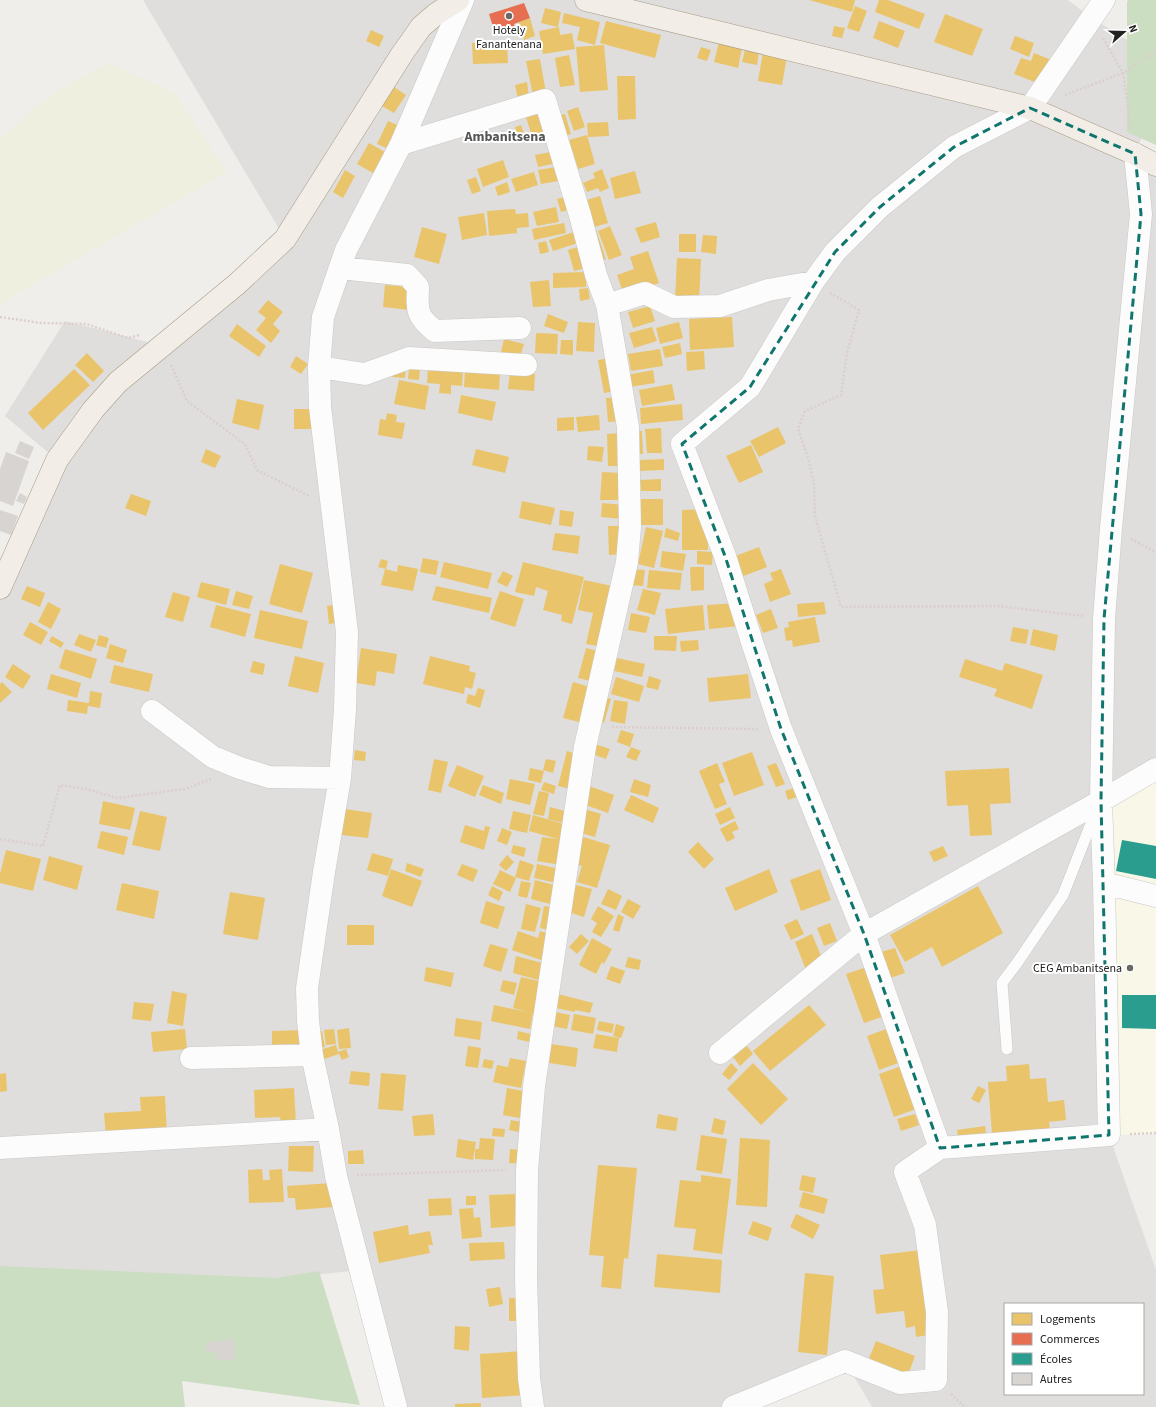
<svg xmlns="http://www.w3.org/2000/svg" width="1156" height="1407" font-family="'Source Sans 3',sans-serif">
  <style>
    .residential { fill: #dfdedc; fill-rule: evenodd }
    .education { fill: #f8f7e8 }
    .farmland { fill: #efefdf }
    .forest { fill: #cbdec1 }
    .homes { fill: #e9c46a }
    .shops { fill: #e76f51 }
    .schools { fill: #2a9d8f }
    .building { fill: #d7d4d2 }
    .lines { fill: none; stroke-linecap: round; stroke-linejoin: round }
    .lane-casing { stroke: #c9c8c7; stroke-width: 12 }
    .street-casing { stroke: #c9c8c7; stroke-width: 23 }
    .primary-casing { stroke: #a79c86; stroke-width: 23 }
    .path { stroke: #dccecd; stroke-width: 2.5; stroke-dasharray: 2 2; stroke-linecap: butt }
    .lane { stroke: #fdfcfc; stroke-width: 11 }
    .street { stroke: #fdfcfc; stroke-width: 22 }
    .primary { stroke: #f3ede7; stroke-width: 22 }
    .marked { fill: none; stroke: #0f766e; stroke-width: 3; stroke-dasharray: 8 5; stroke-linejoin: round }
    .poi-dot { fill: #6a6968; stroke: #fff; stroke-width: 1.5 }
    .labels { text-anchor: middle; stroke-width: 4; stroke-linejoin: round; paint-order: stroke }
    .poi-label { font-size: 12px; fill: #222; stroke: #fff }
    .quarter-label { font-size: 14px; font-weight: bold; fill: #555; stroke: #fff }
  </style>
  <rect width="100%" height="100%" fill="#f0eeeb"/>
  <path class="residential" d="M143,0H1068L1092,18L1156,58V103L1135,154L1156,165V769L1109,1135L1156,1270V1407H872L845,1361L733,1407H396L360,1270L140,1294L0,1293V588L57,460L5,416L65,321L163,346L285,239ZM1005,1304H1143V1394H1005Z"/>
  <path class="education" d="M1156,769V1134L1109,1135L1101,801Z"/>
  <path class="farmland" d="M109,63L176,94L227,172L3,302L0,309V139L50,95Z"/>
  <path class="forest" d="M1129,0H1156V145L1127,132V1Z
    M0,1266L276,1278L319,1271L360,1405L182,1381L185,1407H0Z"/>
  <path class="homes" d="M809,0H855L852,12Z
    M879,0H888L925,14L919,29L875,12Z
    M855,6L867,11L859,32L847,28Z
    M545,8L561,12L558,27L541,23Z
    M564,13L600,22L595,45L577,40L580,27L562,23Z
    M945,14L983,29L972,56L934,42Z
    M530,18L535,36L524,40L519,22Z
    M606,21L661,35L655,58L600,43Z
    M879,21L905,31L898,48L873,38Z
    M834,26L845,28L842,38L832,36Z
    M559,27L560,35L572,33L575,49L543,54L539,31Z
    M371,30L384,36L379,47L366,41Z
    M1015,36L1034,43L1029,57L1010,49Z
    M507,42L508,63L473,64L472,43Z
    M719,42L742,48L738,68L714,62Z
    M604,45L608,90L580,92L576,47Z
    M701,47L711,50L707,61L697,58Z
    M745,50L759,52L757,65L742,62Z
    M763,52L787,56L782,85L758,81Z
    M1034,53L1049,59L1040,84L1014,74L1021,58L1031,61Z
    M569,55L575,85L560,87L555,58Z
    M540,59L546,93L533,96L526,61Z
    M617,76H635L636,119L618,120Z
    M527,82L529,97L518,99L515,85Z
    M394,87L406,95L394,113L382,106Z
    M578,107L585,127L574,131L567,111Z
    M547,111L555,137L534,143L526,117Z
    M565,114L571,134L559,138L553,117Z
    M388,121L402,127L391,150L377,144Z
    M608,122L609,136L588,137L587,123Z
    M521,125L525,136L518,138L515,127Z
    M587,135L595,164L578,169L569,140Z
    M369,143L394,157L382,178L357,164Z
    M556,151L558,163L538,167L535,155Z
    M503,160L509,177L483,187L477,169Z
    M562,166L564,180L541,184L538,170Z
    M602,169L609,188L600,192L598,188L587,192L583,183L595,178L593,173Z
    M345,170L355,176L343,198L333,192Z
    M635,171L641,193L615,199L610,178Z
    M534,172L538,185L516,192L511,179Z
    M476,177L481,191L472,194L467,180Z
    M507,182L510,192L498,196L495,187Z
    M568,196L572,209L561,212L557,199Z
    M600,196L608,223L591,228L583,201Z
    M556,207L559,222L537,226L533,212Z
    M515,209L516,214L528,213L529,227L517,228V233L489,236L487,211Z
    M484,213L487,235L462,240L458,217Z
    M656,222L660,237L641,243L635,228Z
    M564,223L566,233L534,240L532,229Z
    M610,226L622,255L609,260L598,231Z
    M422,227L447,234L439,264L414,257Z
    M596,230L606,259L598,262L588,232Z
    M577,231L581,242L553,251L549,240Z
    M679,234H696V252H679Z
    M703,235L717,236L716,254L701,252Z
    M546,241L549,252L540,254L538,243Z
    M584,245L590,267L574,271L568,250Z
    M648,251L659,283L624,295L617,275L634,269L630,257Z
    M677,258L701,259L699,303L675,301Z
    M586,272V287L553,288V273Z
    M549,280L551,306L533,307L530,282Z
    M385,285L411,287L409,310L383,307Z
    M588,288L590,299L580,301L579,289Z
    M268,300L283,312L273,324L280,331L271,343L256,330L266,318L258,312Z
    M650,306L655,321L633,328L628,312Z
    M548,314L568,322L564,333L544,326Z
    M732,317L734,347L690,350L689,319Z
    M578,322L595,323L594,352L576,351Z
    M679,322L683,338L660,344L656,328Z
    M237,324L266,346L259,357L229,336Z
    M652,327L657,341L634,348L629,333Z
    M536,333L558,334L557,354L535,353Z
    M504,339L524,344L520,357L501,352Z
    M561,340H573V355L560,354Z
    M680,343L682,354L665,358L662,347Z
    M660,349L663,366L631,371L628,354Z
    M704,351L705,369L687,371L686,352Z
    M87,353L104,371L93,382L75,365Z
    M296,356L308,364L301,374L290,367Z
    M615,357L621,390L604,393L598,360Z
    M393,365L406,366L405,378L392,377Z
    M428,365L463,369L462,386L451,385V394L439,393L440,384L427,383Z
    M409,366L420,367L419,380L408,379Z
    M74,369L90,385L43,430L28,413Z
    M465,370L500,373L499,390L464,387Z
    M653,370L655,383L629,387L627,375Z
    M510,372L535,374L534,391L508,389Z
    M399,380L429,386L425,410L394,404Z
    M672,384L675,400L642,406L639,390Z
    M461,395L496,402L492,421L458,413Z
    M620,397L622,421L608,422L606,398Z
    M237,399L264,405L259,430L232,423Z
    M682,404L683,420L641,424L640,408Z
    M294,409H311V429H294Z
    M387,413L397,415L396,422L405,423L402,439L378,435L380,419L386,420Z
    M599,415L600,430L578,432L576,417Z
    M574,417V430L557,431V418Z
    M778,427L786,443L759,457L750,441Z
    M661,428L662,453H647L645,429Z
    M632,431H642L643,454H633Z
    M625,433L626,466H608L607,434Z
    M751,445L763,472L739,483L726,456Z
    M588,446L604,447L602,462L587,460Z
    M206,449L221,456L215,468L201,462Z
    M476,449L509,457L505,473L472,465Z
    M664,459V470L640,471V460Z
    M602,472L622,473L620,500H600Z
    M661,479V491H641L640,480Z
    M131,494L151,501L146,516L125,508Z
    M640,499H663V525H639Z
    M522,501L555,508L551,525L519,518Z
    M602,503L624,505L623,519L601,517Z
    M707,509L708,550H682V510Z
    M560,510L574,512L572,527L559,525Z
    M608,526H625L626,554L609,555Z
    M646,527L663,531L654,568L638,564Z
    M666,528L680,533L678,541L664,537Z
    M555,533L580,536L578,554L552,550Z
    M759,547L767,567L741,577L733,557Z
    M662,551L686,554L683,571L660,567Z
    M697,551L713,552L712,565L697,564Z
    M423,558L439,561L436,575L420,572Z
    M381,559L388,561L386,569L378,567Z
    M444,562L492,573L488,589L440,577Z
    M523,562L584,577L572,624L561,621L562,615L543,610L548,591L536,587L534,596L515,592Z
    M280,564L313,573L302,613L269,604Z
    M398,565L418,569L413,591L381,585L385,569L397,572Z
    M690,567H704V590L691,591Z
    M630,569L645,570L643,586L628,585Z
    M781,569L791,594L770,602L764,584L773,580L770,573Z
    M649,570L682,573L680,590L647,588Z
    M503,571L513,576L507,587L497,582Z
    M584,580L617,587L604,647L586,644L593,613L578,610Z
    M201,582L230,589L226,605L197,597Z
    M27,586L45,593L40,607L21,599Z
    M436,586L492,598L489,613L432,600Z
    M643,589L661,593L655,615L637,610Z
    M236,591L253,596L249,609L232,605Z
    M500,591L524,599L515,627L490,619Z
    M173,592L190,597L183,622L165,617Z
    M48,602L61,609L51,629L38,622Z
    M824,602L826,614L798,617L797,604Z
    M738,603L740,626L709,629L707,605Z
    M339,604L341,622L329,624L327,606Z
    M216,605L251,614L245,637L210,627Z
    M703,605L705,630L668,634L665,609Z
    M771,609L778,628L763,633L756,615Z
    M260,610L308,621L302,649L254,638Z
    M631,613L650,617L646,633L628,630Z
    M815,617L820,642L793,647L792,640L786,641L784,628L789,627L788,622Z
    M30,622L48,632L41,645L23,635Z
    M1013,627L1029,630L1026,644L1010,641Z
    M1033,629L1058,635L1055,651L1030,645Z
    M79,634L96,640L91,652L74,645Z
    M99,635L109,638L106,648L96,645Z
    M52,636L64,643L61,648L49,641Z
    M654,636H677L676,651L654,650Z
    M698,640L699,650L681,652L680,641Z
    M110,644L127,650L123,663L106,658Z
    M361,648L397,654L394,674L377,671L375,686L356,683Z
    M586,648L602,652L595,682L578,678Z
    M65,649L97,659L91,679L59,668Z
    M295,656L324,663L318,693L288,686Z
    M430,656L470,666L469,671L476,673L472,689L465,687L464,694L423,684Z
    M617,658L645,664L642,677L614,671Z
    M965,659L1002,671L1005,663L1043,675L1032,709L994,696L997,689L959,677Z
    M253,661L265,664L263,675L250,672Z
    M13,664L31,676L23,689L5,677Z
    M114,665L153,674L149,692L110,683Z
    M51,674L81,683L77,698L47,689Z
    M748,674L751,698L709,702L707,678Z
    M649,676L661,680L658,690L646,687Z
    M616,677L644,686L639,702L611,694Z
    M2,682L12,692L0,703V684Z
    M573,682L593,688L583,723L563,718Z
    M478,688L485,690L480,708L466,703L468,694L475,696Z
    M90,691L102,693L100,708L88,706L87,714L67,711L68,700L89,703Z
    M598,695L611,699L604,723L592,719Z
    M614,700L628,702L625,724L610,721Z
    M621,730L634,734L630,747L617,742Z
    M595,744L610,749L606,759L592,754Z
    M631,747L641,751L636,761L626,757Z
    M355,750L366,752L365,761L354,760Z
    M567,751L579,755L574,790L558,786Z
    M752,752L764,785L734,796L722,763Z
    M434,759L448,762L441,793L428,790Z
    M546,759L556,761L553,773L543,770Z
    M717,763L725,782L719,784L727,804L715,809L699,771Z
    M776,763L785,784L776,787L767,766Z
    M457,765L484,776L475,797L448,786Z
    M530,768L544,771L541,783L528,780Z
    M1009,768L1011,803L990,804L992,835L970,836L968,805L947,806L945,771Z
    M510,779L535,784L530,805L506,799Z
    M634,779L651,785L648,797L630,792Z
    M544,782L556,786L554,794L541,790Z
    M483,785L504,793L501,804L479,795Z
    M586,785L614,795L608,813L580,803Z
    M797,787L800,796L788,800L785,791Z
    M539,791L549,793L544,816L533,814Z
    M631,795L659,808L653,823L624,810Z
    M103,801L135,808L130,830L99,824Z
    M550,807L572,813L568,824L548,819Z
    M730,807L735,818L720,825L715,814Z
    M581,808L601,814L595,837L574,831Z
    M345,809L372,813L368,838L342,835Z
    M140,811L167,817L160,851L132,845Z
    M513,811L531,815L527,833L509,829Z
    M533,815L564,824L560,840L565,841L561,865L537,861L542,837L558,839L529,831Z
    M735,821L739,829L732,832L735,838L727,842L720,829Z
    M465,825L484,831L485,826L490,827L484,850L460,842Z
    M502,828L512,832L507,845L497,841Z
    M101,831L128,837L124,855L97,848Z
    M580,836L610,845L597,888L577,882L582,866L572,863Z
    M698,842L714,859L704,869L688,852Z
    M513,845L526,848L524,857L511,853Z
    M943,846L948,856L934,862L929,852Z
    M6,850L41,859L33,891L0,883V874Z
    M372,853L393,859L388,876L367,870Z
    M507,855L514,862L506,871L499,865Z
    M49,856L83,866L77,890L43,880Z
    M520,860L534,865L529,881L515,877Z
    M407,863L424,869L421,877L405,871Z
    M462,864L478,870L473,882L457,875Z
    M537,864L564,870L561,884L534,878Z
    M391,869L422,881L412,907L382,896Z
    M769,869L778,892L735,911L725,888Z
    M820,869L831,900L801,911L790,880Z
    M500,870L516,878L510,892L493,884Z
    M535,880L558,886L554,905L531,899Z
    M521,881L531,883L527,898L518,896Z
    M122,883L159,891L154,919L116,910Z
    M576,885L592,889L584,917L568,912Z
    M492,886L503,892L499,901L488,895Z
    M978,886L1003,933L942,967L932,947L905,962L890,935Z
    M608,889L622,896L616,910L601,904Z
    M230,892L265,898L258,940L223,934Z
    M628,899L641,906L633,919L621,912Z
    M486,901L505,907L498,929L480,923Z
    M526,904L541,908L535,932L521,929Z
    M544,906L557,908L553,931L540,928Z
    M598,906L614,916L601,937L592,932L597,923L591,919Z
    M618,914L624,917L619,932L613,930Z
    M797,919L804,934L791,940L784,925Z
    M830,923L837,941L824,946L817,928Z
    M347,925H374V945H347Z
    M518,931L538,938L540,931L553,935L544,961L512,950Z
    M581,934L589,941L577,954L569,947Z
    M812,934L824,963L806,970L795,942Z
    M592,938L612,949L604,964L602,962L596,974L579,965Z
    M490,944L508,949L501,972L483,966Z
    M895,948L905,973L890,978L881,952Z
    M516,956L546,964L542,981L513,973Z
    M628,957L641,960L639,970L625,967Z
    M611,966L625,971L620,984L606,979Z
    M426,967L454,973L451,987L424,981Z
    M867,967L885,1016L864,1023L846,974Z
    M521,977L543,982L535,1014L533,1013L530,1029L491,1021L494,1005L527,1012L513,1008Z
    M503,980L517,983L514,995L500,991Z
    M172,991L187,994L183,1026L167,1023Z
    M554,993L593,1003L590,1013L575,1010V1012L551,1007Z
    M134,1002L154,1004L151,1021L132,1019Z
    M809,1005L826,1025L770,1071L753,1051Z
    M550,1011L570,1015L567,1029L547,1025Z
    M574,1014L596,1018L593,1034L571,1030Z
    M456,1018L482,1022L480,1040L454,1036Z
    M599,1021L614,1024L612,1033L597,1030Z
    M616,1024L625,1027L621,1038L613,1036Z
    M349,1028L351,1048L339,1049L337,1030Z
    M889,1028L901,1062L879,1070L867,1036Z
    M185,1029L187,1049L153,1052L151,1032Z
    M334,1029L336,1044L326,1045L324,1030Z
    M303,1030L304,1049L272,1050V1031Z
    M322,1031L325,1047L316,1049L313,1033Z
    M518,1031L535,1035L533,1043L517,1039Z
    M596,1034L619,1038L617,1052L593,1048Z
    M551,1044L578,1048L576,1067L549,1063Z
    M336,1045L338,1052L346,1049L349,1057L342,1060L339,1054L324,1059L320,1050Z
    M468,1046L481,1048L478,1068L465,1066Z
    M747,1046L753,1054L740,1066L733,1057Z
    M510,1058L526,1061L521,1088L493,1082L497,1065L508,1067Z
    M484,1059L494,1061L492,1069L482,1067Z
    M731,1063L738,1070L729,1080L722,1074Z
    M753,1063L788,1099L761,1125L727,1089Z
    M1029,1064L1030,1079L1046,1078L1048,1102L1064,1100L1066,1120L1049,1122L1050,1130L992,1134L988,1082L1007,1081L1006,1066Z
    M904,1065L919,1108L894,1117L879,1074Z
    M351,1071L370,1073L369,1086L349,1084Z
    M6,1073L7,1091L0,1092V1074Z
    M381,1073L406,1075L403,1111L378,1109Z
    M978,1086L986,1090L979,1103L971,1099Z
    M294,1088L296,1124H281L280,1117L255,1118L254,1090Z
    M507,1088L524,1091L520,1118L503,1115Z
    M165,1096L167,1135L106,1138L104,1113L141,1111L140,1097Z
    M433,1114L435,1135L414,1136L412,1116Z
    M658,1114L678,1118L676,1131L656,1128Z
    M915,1114L919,1125L901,1131L897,1119Z
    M714,1118L726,1121L723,1135L711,1132Z
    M511,1120L526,1123L524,1133L509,1130Z
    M985,1126L987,1139L959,1143L957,1130Z
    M493,1128L505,1129L504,1137L492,1136Z
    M701,1135L727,1139L722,1174L696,1170Z
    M480,1138L495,1139L493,1160L475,1159V1149H479Z
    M740,1138L770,1140L767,1207L736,1205Z
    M458,1139L476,1142L473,1160L456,1157Z
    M289,1146H314L313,1172L288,1171Z
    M510,1149L525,1150L524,1164L509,1163Z
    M363,1150L364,1164H348V1151Z
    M598,1165L637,1168L628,1259L624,1258L621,1289L601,1287L604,1256L589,1255Z
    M262,1169L263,1180H270L269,1170L282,1169L284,1202L249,1203L248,1170Z
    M701,1175L731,1179L722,1254L693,1250L696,1229L674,1227L680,1180L701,1182Z
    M802,1175L816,1178L813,1193L799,1190Z
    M332,1183L334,1207L296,1210L295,1198H288L287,1186Z
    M803,1192L828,1199L824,1214L799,1207Z
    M515,1194L517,1226L491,1228L489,1195Z
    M466,1196H476V1205H466Z
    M451,1198L452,1215L429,1216L428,1199Z
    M473,1208L474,1218L480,1217L482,1237L462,1239L459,1209Z
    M796,1214L820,1225L813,1239L790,1227Z
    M753,1221L772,1228L768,1241L748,1234Z
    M408,1225L409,1235L430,1231L433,1245H428L430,1253L379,1263L373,1232Z
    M504,1242L505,1259L470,1261L469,1243Z
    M921,1250L929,1325L928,1335L916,1337L915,1326L906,1328L904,1311L876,1314L873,1290L884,1289L880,1255Z
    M657,1254L722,1260L720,1293L654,1287Z
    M805,1273L834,1276L827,1355L798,1352Z
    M500,1287L503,1304L489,1307L486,1289Z
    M509,1298H522L521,1321H509Z
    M455,1326L470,1327L469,1351L454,1349Z
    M876,1341L915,1356L908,1375L868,1361Z
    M523,1351L526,1395L482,1398L480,1354Z
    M481,1403V1407H455V1404Z"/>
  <path class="shops" d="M524,3L530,18L514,24L516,31L504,34L502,27L494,30L489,14Z"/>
  <path class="schools" d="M1122,840L1156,846V879L1116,871Z
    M1122,995H1156V1029L1122,1028Z"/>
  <path class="building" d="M20,441L34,447L29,459L15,453Z
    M6,452L29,461L13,506L0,501V469Z
    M20,493L27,497L24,504L16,501Z
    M0,510L18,516L11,535L0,531Z
    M234,1339L236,1359L217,1361L216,1352L207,1353L206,1342Z"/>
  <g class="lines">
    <g class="lane-casing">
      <path id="lane" d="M1007,1049L1002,983L1017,963L1063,895L1096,811"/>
    </g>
    <g class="street-casing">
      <path id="street" d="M401,144L545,100L580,215L596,275L607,305L628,427L630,527L627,562L585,747L534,1086L527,1170L526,1278L529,1378L533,1407
        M340,268L407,275L418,287C417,310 416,316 435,331L520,328
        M607,305L645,293L674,307L720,306L768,290L813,282
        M319,367L365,374L409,358L526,365
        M152,711L213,757L240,768L269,777L340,778
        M1104,883L1156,896
        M720,1053L864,934L1101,801L1156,769
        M191,1058L312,1055
        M0,1148L328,1129
        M940,1148L864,934L781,729L753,645L725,556L682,444L750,387L813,282L835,252L880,207L954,147L1030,108L1104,0
        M396,1407L336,1176L328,1129L312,1055L308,1021L307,988L324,872L340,778L345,709L347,632L320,407L319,367L323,317L346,250L401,144L463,0
        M733,1407L845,1361L900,1383L936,1380L937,1312L925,1225L905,1172L940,1148L1109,1135L1104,883L1101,801L1104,619L1111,528L1141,214L1135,154"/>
    </g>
    <g class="primary-casing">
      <path id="primary" d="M586,0L1030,108L1135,154L1156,165
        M0,588L57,460L93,410L118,382L237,284L285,239L402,54L421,27L436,14L458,0"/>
    </g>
    <path class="path" d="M1103,38L1123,73L1131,129
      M1065,95L1123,73L1156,51
      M830,293L859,310L847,353L841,395L805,411L798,429L809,461L814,484L815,516L841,607L997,606L1084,616
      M0,317L41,323L86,324L128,338L140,335
      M171,365L187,401L245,444L257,470L309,496
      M1131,539L1156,552
      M612,727L759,729
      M0,839L43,846L60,785L86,789L117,798L185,789L211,779
      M1130,1134L1156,1133
      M357,1175L506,1170
      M951,1394L965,1407"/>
    <use href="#lane" class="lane"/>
    <use href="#street" class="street"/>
    <use href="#primary" class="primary"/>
  </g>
  <path class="marked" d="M1030,108L1135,154L1141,214L1104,619L1101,801L1109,1135L940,1148L864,934L781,729L725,556L682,444L750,387L835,252L880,207L954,147Z"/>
  <g class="poi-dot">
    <circle cx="509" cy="16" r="4"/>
    <circle cx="1130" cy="968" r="4"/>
  </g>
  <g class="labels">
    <g class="poi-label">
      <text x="509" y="34">Hotely<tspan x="509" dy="14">Fanantenana</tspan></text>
      <text x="1122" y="972" text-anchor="end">CEG Ambanitsena</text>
    </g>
    <g class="quarter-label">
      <text x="505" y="141">Ambanitsena</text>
    </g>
  </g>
  <rect x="1004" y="1303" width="140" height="92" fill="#ffffff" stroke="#a7a7a7"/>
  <rect x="1012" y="1313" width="20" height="12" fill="#e9c46a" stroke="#a7a7a7"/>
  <text x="1040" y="1323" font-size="12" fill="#222222">Logements</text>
  <rect x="1012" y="1333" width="20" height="12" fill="#e76f51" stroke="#a7a7a7"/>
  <text x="1040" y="1343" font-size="12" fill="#222222">Commerces</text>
  <rect x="1012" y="1353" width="20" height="12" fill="#2a9d8f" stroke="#a7a7a7"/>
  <text x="1040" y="1363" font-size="12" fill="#222222">Écoles</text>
  <rect x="1012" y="1373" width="20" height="12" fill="#d7d4d2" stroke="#a7a7a7"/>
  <text x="1040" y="1383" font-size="12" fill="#222222">Autres</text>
  <g transform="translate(1124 32) rotate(70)" stroke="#ffffff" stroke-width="3" paint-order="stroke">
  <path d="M0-3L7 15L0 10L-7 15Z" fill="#222222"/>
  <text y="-6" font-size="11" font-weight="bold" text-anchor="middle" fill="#222222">N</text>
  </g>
</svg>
